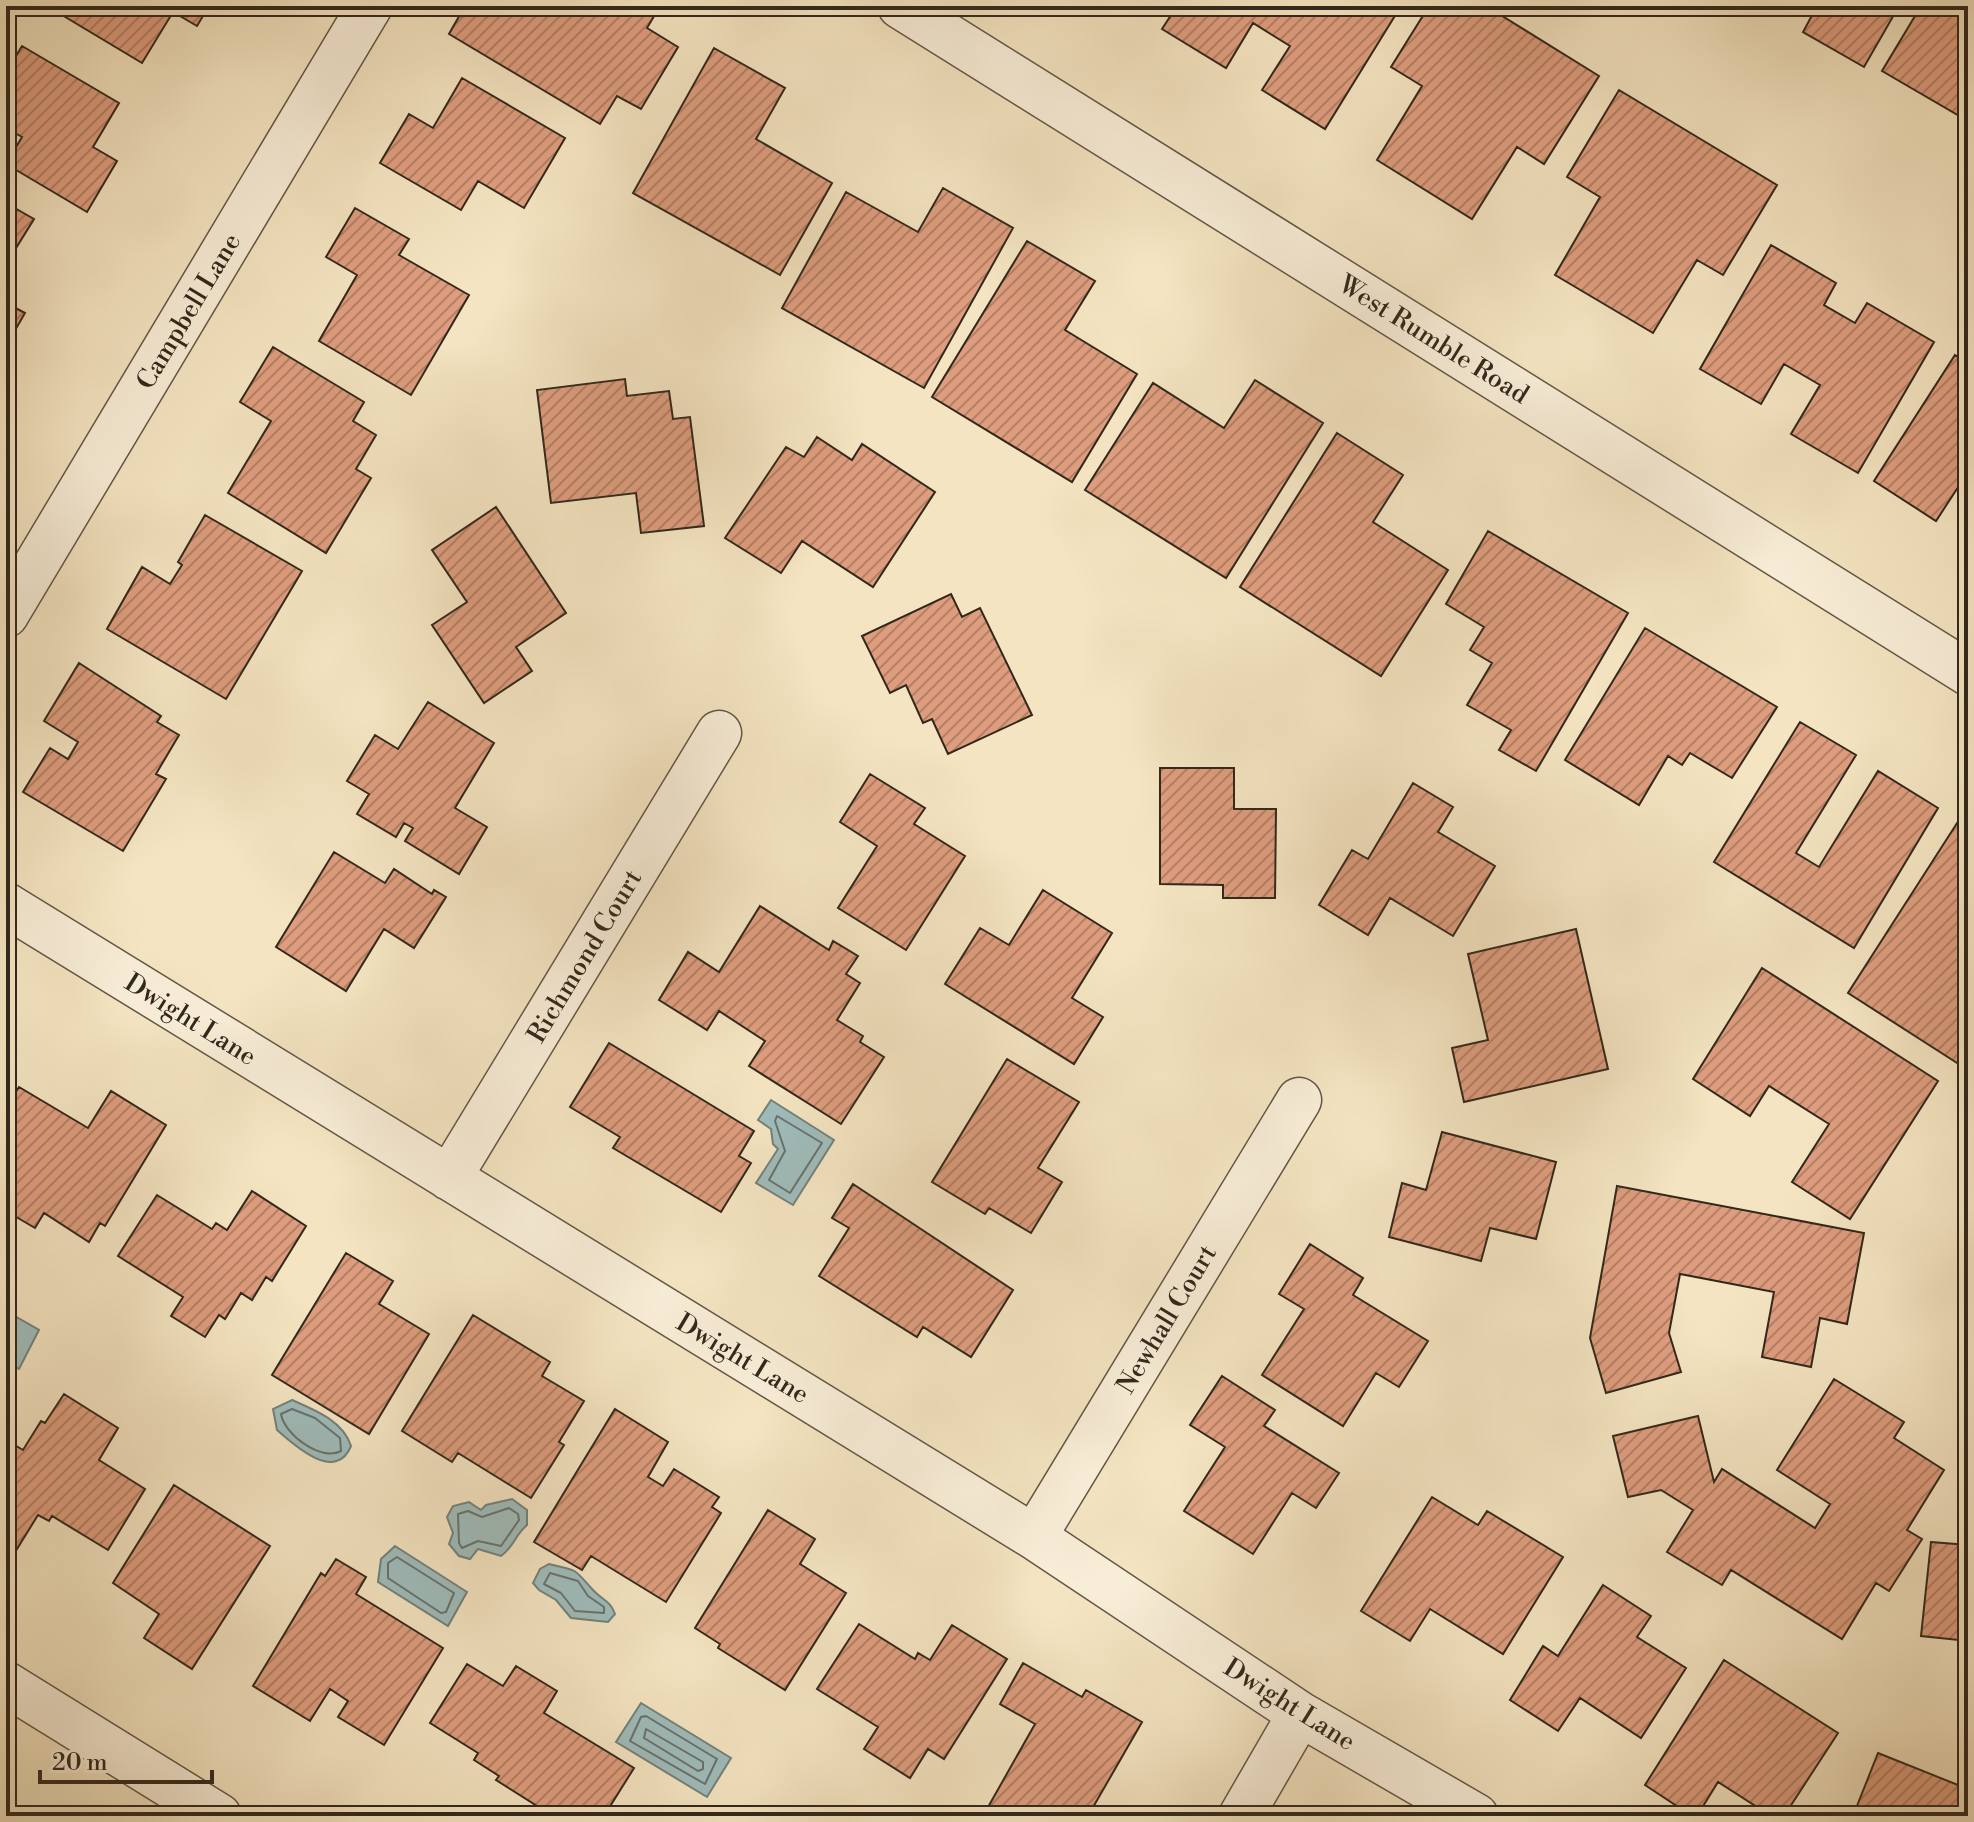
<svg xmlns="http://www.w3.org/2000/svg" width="1974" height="1822" font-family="'Libre Bodoni',serif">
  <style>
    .water { fill: #9fbcbb; stroke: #73817b; stroke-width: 2 }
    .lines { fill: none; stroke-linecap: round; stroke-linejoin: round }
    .shore { stroke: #68726c; stroke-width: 2 }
    .building { fill: url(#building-hatch); stroke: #31281c; stroke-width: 2 }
    .minor-casing { stroke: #625745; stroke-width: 47 }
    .minor { stroke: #f8edd7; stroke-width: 44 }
    .labels { text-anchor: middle; stroke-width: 8; stroke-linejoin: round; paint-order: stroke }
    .street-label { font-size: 26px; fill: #31281c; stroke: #f8edd7 }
  </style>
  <defs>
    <pattern id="building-hatch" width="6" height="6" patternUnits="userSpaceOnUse" patternTransform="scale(2)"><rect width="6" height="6" fill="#de9d7e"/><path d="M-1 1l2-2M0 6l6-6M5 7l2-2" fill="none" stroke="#b58066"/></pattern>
  </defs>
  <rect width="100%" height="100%" fill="#f4e4c1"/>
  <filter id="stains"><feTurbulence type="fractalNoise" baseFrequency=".0025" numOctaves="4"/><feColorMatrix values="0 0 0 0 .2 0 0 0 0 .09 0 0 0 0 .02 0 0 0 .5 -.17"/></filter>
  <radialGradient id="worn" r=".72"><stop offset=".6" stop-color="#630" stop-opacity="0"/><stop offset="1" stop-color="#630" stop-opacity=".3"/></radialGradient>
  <path class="water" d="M771,1100L834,1140L793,1205L756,1183L778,1149L773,1144L771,1129L758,1120Z
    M6,1311L39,1330L19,1369L6,1362Z
    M292,1400C315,1410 343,1421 351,1446C336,1483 295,1446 277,1430L273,1409Z
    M512,1499L527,1510V1525C515,1535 513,1548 501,1556L478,1549L470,1559L459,1556L449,1544L453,1533L447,1517L453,1506L469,1502L481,1510L486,1505Z
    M395,1546L467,1592L448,1626L378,1582L381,1559Z
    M549,1564C580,1572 572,1567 593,1590C603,1601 610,1600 615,1614L608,1622L571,1618L556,1600L539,1590L533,1583L540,1569Z
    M641,1703L731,1758L707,1797L616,1742Z"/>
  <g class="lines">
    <path class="shore" d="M777,1116L822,1143L790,1193L769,1180L785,1151L775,1121Z
      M292,1409L315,1418L340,1438L341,1451C321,1462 284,1434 281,1414Z
      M509,1508L518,1514L519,1520L501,1546L478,1541L462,1548L459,1543L458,1514L468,1511L482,1517Z
      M397,1557L454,1593L446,1612L441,1613L388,1578V1563Z
      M550,1573L578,1581L588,1596L604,1607V1613L575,1611L561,1593L544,1584Z
      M646,1716L717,1759L705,1784L630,1741L641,1717Z
      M646,1729L703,1762V1769L698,1771L644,1738Z"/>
  </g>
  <path class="building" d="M47,6H209L197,26L173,12L142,63Z
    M465,6H660L647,28L678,47L641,109L617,96L600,124L449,34Z
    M1177,6H1401L1325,129L1262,90L1290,46L1253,23L1226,68L1162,29Z
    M1429,6H1486L1599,76L1544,164L1517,147L1472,219L1377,160L1422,86L1391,67Z
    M1817,6H1899L1864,67L1803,32Z
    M1921,6H1968V121L1882,71Z
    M22,46L119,103L93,147L117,161L87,212L6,164L22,137L6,128V72Z
    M714,48L785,88L756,139L832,183L780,275L633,193Z
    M462,78L565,138L524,208L478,181L461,210L380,163L409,114L433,128Z
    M1619,90L1777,185L1723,275L1697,260L1653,333L1555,275L1600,197L1567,177Z
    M943,188L1013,228L924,388L782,308L846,192L918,232Z
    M6,203L34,219L8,261L6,260Z
    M355,208L409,239L399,255L469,295L411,395L319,341L357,275L326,257Z
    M1027,241L1095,281L1065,330L1137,374L1072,482L932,397Z
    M1771,245L1836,283L1824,305L1855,323L1867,303L1934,342L1858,473L1791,434L1820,385L1784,364L1761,404L1700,369Z
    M6,303L25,313L6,346Z
    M273,347L364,402L353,421L376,435L356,469L371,478L326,553L228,493L271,421L240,402Z
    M1955,355L1968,364V476L1966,475L1936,521L1874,481Z
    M625,379L627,396L669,391L673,419L690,417L704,526L641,533L636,493L551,503L537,390Z
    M1255,380L1323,423L1226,578L1085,490L1153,383L1224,428Z
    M1337,433L1403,475L1373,522L1448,570L1381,676L1240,587Z
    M817,437L852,460L862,444L935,492L873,587L802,541L781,573L725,538L786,447L804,457Z
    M496,507L566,613L516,647L532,671L484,703L432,625L467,602L432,550Z
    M205,515L302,571L226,699L107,629L142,567L170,584L182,565L178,562Z
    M1488,531L1628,613L1536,771L1499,750L1511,730L1467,705L1492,663L1470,650L1484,627L1446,604Z
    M951,594L962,617L980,608L1032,715L948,754L932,719L923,723L906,685L890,693L862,636Z
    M1645,628L1777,707L1732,778L1690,753L1682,765L1668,756L1639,805L1565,760Z
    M79,663L161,716L157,722L179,735L156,774L166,779L123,851L23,792L50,748L68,759L78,742L44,721Z
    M428,702L494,743L455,808L487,827L459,874L405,841L413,828L404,823L396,837L357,814L369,794L347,781L375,735L398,749Z
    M1800,722L1856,755L1796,853L1819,867L1878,771L1938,808L1854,948L1714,862Z
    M1160,768H1234V809H1276L1275,898H1223V885L1160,884Z
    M870,774L925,808L914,824L965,856L906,950L838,908L877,846L840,822Z
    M1413,783L1453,807L1438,832L1495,866L1453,936L1390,898L1368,935L1319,905L1352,850L1368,859Z
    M1959,820L1968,825V1070L1848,993Z
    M334,852L385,883L394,869L432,894L434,890L446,897L414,948L384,929L346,991L276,947Z
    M1043,890L1112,933L1072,998L1103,1017L1074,1064L945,984L980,928L1009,945Z
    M760,906L829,950L833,941L858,956L846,974L860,983L837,1020L863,1036L860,1042L884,1057L841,1124L749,1066L765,1041L719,1011L707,1030L659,1000L688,952L719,972Z
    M1576,929L1608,1069L1464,1102L1452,1048L1488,1040L1468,954Z
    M1762,968L1938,1081L1850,1219L1792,1182L1829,1124L1769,1086L1750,1116L1693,1079Z
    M609,1043L754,1131L739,1156L751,1163L721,1212L613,1148L620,1137L570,1107Z
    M1007,1059L1079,1102L1038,1168L1062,1182L1031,1233L989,1208L985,1214L932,1182Z
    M19,1087L88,1128L111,1091L166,1125L105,1226L100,1223L89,1242L44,1213L35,1228L6,1211V1091L13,1096Z
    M1442,1132L1556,1162L1536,1239L1490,1228L1481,1261L1389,1237L1402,1183L1426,1190Z
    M853,1184L1013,1290L971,1357L923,1327L917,1337L819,1276L849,1228L832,1218Z
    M1617,1186L1864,1233L1847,1324L1820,1318L1811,1367L1762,1357L1774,1292L1680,1274L1669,1333L1681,1372L1606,1393L1590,1338Z
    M252,1191L306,1226L272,1281L266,1277L252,1300L241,1293L225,1319L219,1315L205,1337L171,1316L183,1297L118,1256L157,1195L212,1229L216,1223L227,1230Z
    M1310,1244L1363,1278L1353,1295L1428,1341L1399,1387L1376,1373L1343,1426L1262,1375L1304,1309L1279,1294Z
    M346,1253L393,1281L379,1304L429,1334L369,1434L272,1375Z
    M473,1315L550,1362L542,1376L584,1401L559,1442L564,1445L531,1498L458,1453L452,1462L402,1431Z
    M1222,1376L1275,1410L1264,1426L1339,1473L1316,1508L1292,1493L1253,1554L1184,1511L1225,1447L1190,1425Z
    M1834,1379L1904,1422L1894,1438L1944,1470L1907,1530L1922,1539L1889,1591L1876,1583L1842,1639L1731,1570L1722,1585L1667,1552L1693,1510L1661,1490L1628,1497L1613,1436L1698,1416L1714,1482L1722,1469L1815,1528L1830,1504L1777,1470Z
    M64,1394L118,1428L99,1460L145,1489L108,1550L52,1516L49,1521L38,1515L12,1557L6,1553V1455L13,1444L23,1450L41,1421L45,1423Z
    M615,1409L668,1442L648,1477L663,1486L674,1469L719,1497L712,1507L721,1513L666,1602L591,1556L582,1570L534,1542Z
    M174,1485L270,1546L192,1669L144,1638L159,1614L113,1583Z
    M1432,1497L1478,1525L1487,1511L1563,1557L1503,1654L1430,1609L1410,1641L1361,1611Z
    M768,1510L815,1539L800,1564L846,1593L785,1690L718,1648L720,1644L695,1628Z
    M1931,1542L1968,1545V1641L1921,1636Z
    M336,1559L366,1577L356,1594L443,1648L384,1745L338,1717L348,1701L330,1689L310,1721L253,1686L321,1573L325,1576Z
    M1603,1585L1651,1616L1637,1637L1686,1668L1641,1738L1580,1698L1558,1731L1510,1700L1543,1646L1558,1656Z
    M859,1624L915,1659L918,1653L930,1660L952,1625L1007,1659L944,1759L928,1749L910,1778L864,1749L878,1727L817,1689Z
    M1724,1660L1838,1733L1784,1816H1771L1718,1782L1697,1816H1692L1645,1785Z
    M1023,1663L1082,1697L1086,1690L1142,1722L1088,1816H983L1035,1724L1000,1704Z
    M467,1664L503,1686L516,1666L557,1691L544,1713L634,1768L604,1816H553L496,1780L499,1776L474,1760L478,1753L430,1723Z
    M1878,1753L1968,1789V1816H1853Z
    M1828,1807L1851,1816H1825Z"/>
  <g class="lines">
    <g class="minor-casing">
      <path id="minor" d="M900,6L1968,673
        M6,615L370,6
        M6,905L1034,1537L1300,1714L1476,1816
        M449,1178L719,733
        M1034,1537L1299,1100
        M6,1684L219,1816
        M1241,1816L1300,1714"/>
    </g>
    <use href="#minor" class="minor"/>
  </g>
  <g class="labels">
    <g class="street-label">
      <text transform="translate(188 311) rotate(-59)" y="9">Campbell Lane</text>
      <text transform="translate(1434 339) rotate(32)" y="9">West Rumble Road</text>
      <text transform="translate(584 956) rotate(-59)" y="9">Richmond Court</text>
      <text transform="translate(191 1019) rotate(32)" y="9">Dwight Lane</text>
      <text transform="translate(1166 1319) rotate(-59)" y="9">Newhall Court</text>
      <text transform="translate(743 1358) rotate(31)" y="9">Dwight Lane</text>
      <text transform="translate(1290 1704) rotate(32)" y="9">Dwight Lane</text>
    </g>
  </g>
  <rect width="1974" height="1822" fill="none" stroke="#f4e4c1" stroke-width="32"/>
  <rect x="8" y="8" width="1958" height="1806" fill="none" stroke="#31281c" stroke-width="4"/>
  <rect x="16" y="16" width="1942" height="1790" fill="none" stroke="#31281c" stroke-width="2"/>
  <path d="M40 1770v12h172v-12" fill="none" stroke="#31281c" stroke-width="4"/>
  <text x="52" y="1770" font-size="24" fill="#31281c" stroke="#f8edd7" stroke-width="6" paint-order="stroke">20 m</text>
  <rect width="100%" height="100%" filter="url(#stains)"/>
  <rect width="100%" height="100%" fill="url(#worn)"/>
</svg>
